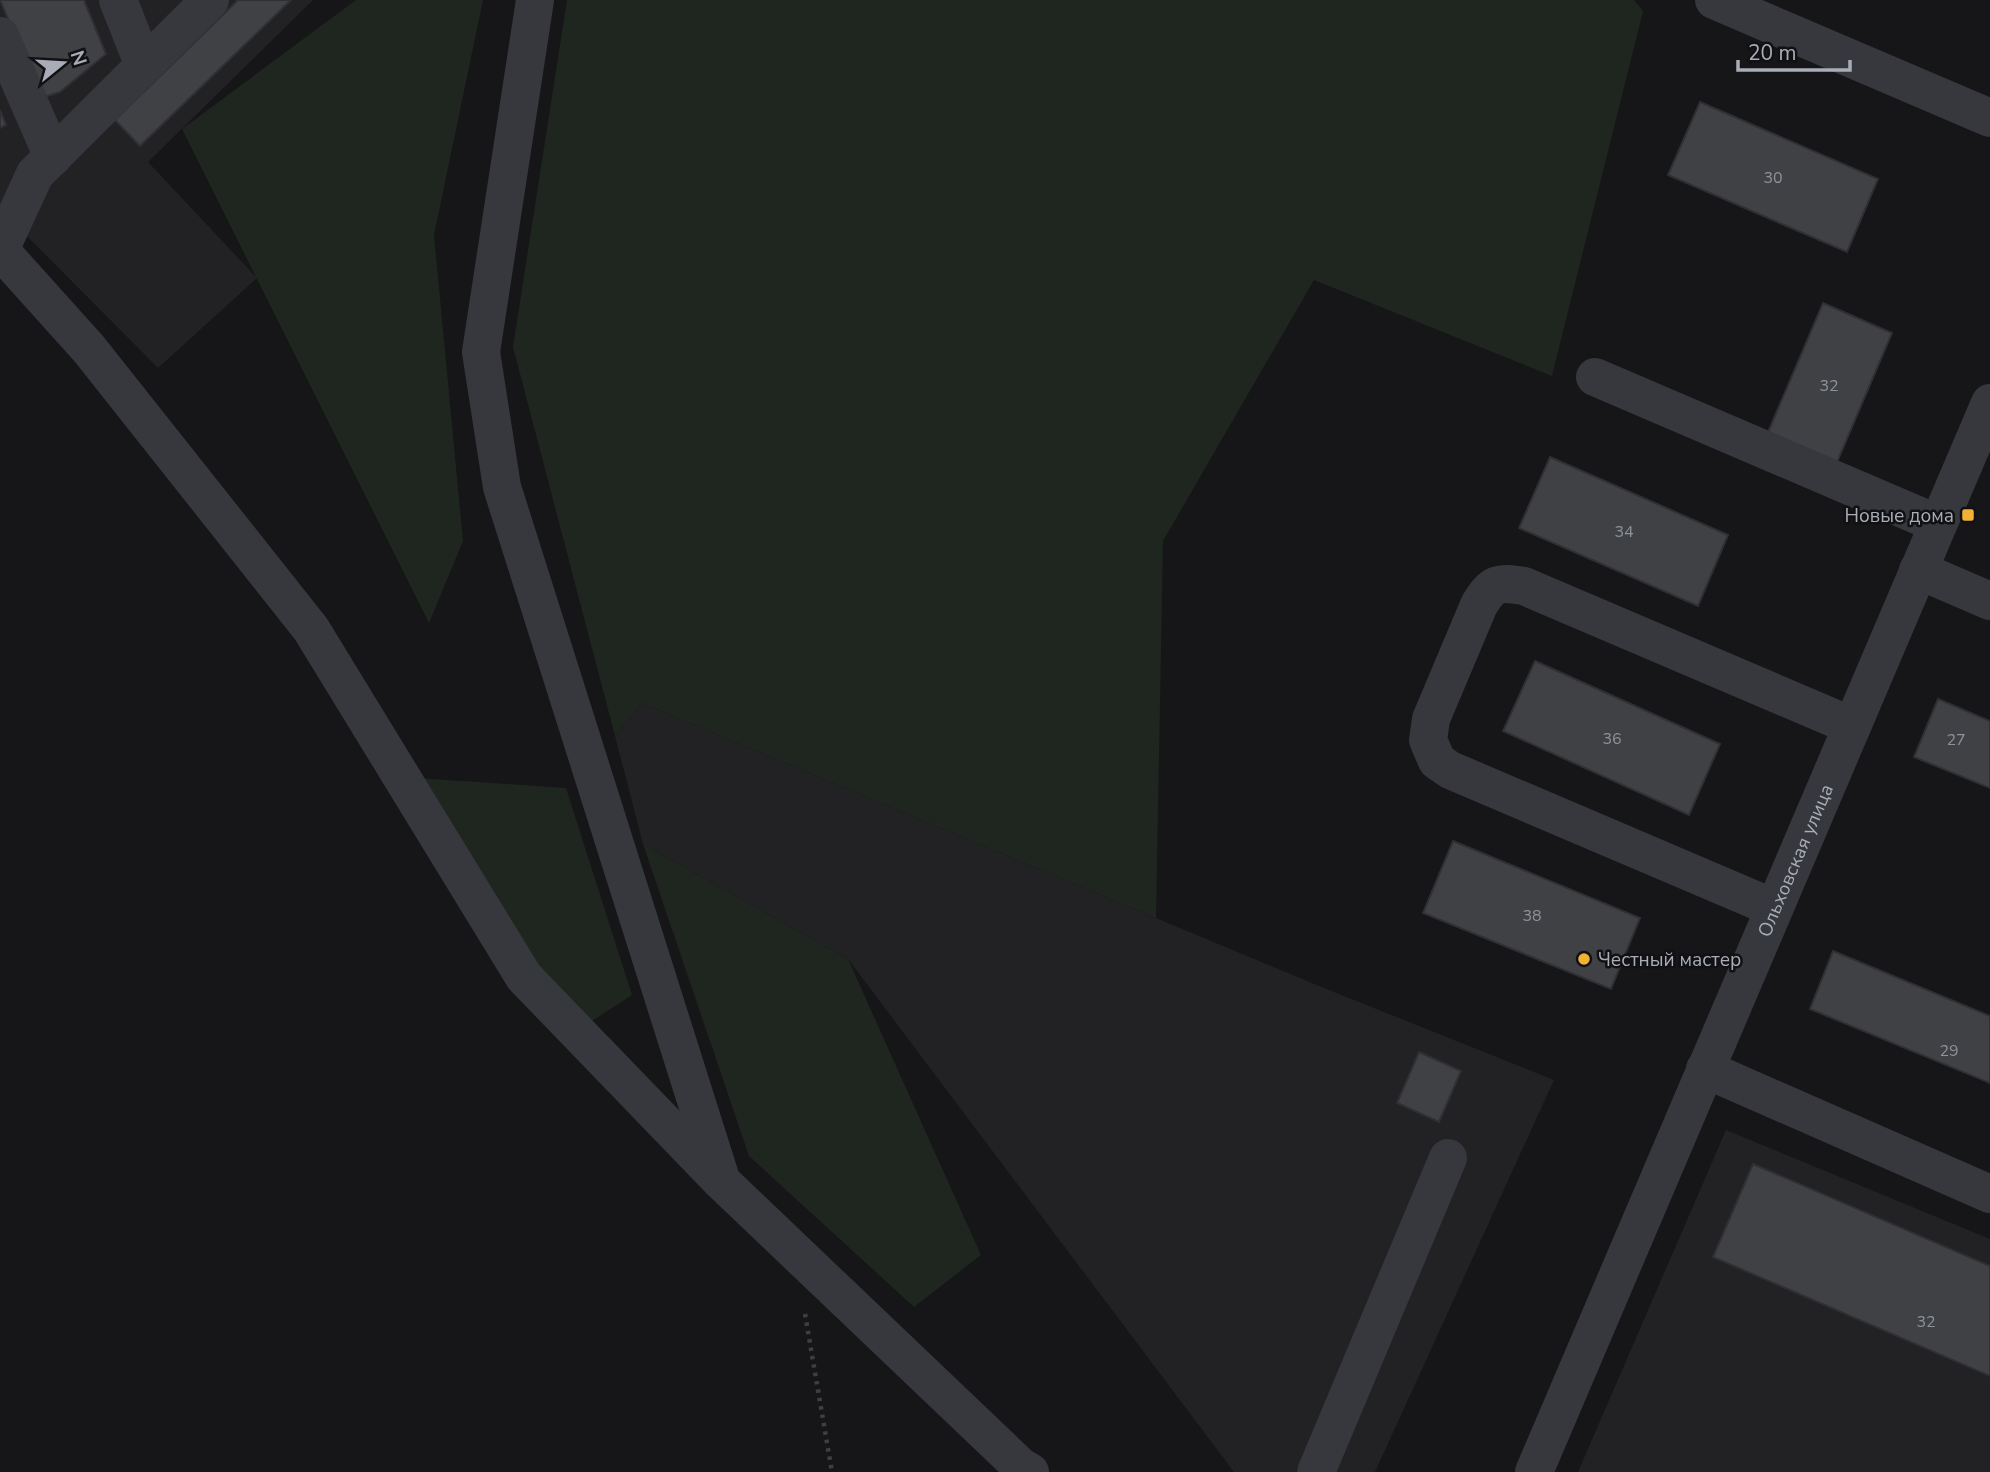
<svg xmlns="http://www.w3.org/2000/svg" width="1990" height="1472" font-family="'Nunito Sans',sans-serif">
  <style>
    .built { fill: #222225 }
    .green { fill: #1e261f }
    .building { fill: #404145; stroke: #303034; stroke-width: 2 }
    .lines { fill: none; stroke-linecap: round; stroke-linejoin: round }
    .path { stroke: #3d3f44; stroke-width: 4.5; stroke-dasharray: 3.5 5; stroke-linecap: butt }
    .minor { stroke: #37383d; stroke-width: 38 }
    .poi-dot { fill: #f2b134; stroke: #111113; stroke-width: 2.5 }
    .labels { text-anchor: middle; stroke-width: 5; stroke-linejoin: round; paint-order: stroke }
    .number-label { font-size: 16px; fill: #8e929b }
    .poi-label { font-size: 19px; fill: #a8adb8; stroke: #111113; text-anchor: end }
    .street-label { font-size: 19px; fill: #a8adb8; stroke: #111113 }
  </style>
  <rect width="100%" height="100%" fill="#161618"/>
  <path class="built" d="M0,0H313L148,162L257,278L158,368L0,209Z
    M642,703L1314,984L1554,1080L1375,1472H1234L848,959L643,844L615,736Z
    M1726,1130L1990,1239V1472H1578Z"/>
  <path class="green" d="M356,0H483L434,235L463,541L429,623L182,129Z
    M567,0H1634L1643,11L1552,376L1314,280L1163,541L1156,918L642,703L615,736L513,347Z
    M417,778L566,788L632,995L592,1021L530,974Z
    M643,844L848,959L981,1255L914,1307L749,1156Z"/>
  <path class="building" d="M0,0H84L106,54L60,92L41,98Z
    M238,0H291L140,146L115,120Z
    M1700,102L1878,179L1847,252L1668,175Z
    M0,110L6,125L0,128Z
    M1823,303L1892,333L1835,467L1766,437Z
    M1550,457L1728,535L1698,606L1519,528Z
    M1535,661L1720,744L1689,815L1503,731Z
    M1938,699L1990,721V788L1914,757Z
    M1453,841L1640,918L1611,989L1423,913Z
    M1833,951L1990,1016V1083L1810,1009Z
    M1419,1052L1461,1071L1439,1122L1397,1103Z
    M1753,1164L1990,1266V1376L1713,1257Z"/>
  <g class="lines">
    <path class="path" d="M805,1314L832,1472"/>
    <g class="minor">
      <path d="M118,0L144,66"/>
      <path d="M535,0L481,352L502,487L719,1173"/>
      <path d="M1714,0L1990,118"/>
      <path d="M0,36L53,157"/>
      <path d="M0,250L89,349L311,629L524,977L721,1181L1020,1466L1030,1472"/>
      <path d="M0,250L35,174L210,0"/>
      <path d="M1595,377L1938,524"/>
      <path d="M1918,570L1990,601"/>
      <path d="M1774,908L1450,770L1437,761L1428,740L1431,719L1479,605C1493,582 1498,582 1524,586L1852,726"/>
      <path d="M1705,1069L1990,1194"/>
      <path d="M1316,1472L1448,1158"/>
      <path id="s1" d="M1534,1472L1990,403"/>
    </g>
  </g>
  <g class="poi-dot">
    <rect x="1961" y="508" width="14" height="14" rx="3.5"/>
    <circle cx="1584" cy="959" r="7"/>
  </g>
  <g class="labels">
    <g class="number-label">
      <text x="1773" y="183">30</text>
      <text x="1829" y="391">32</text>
      <text x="1624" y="537">34</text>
      <text x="1612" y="744">36</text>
      <text x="1956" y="745">27</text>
      <text x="1532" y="921">38</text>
      <text x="1949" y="1056">29</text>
      <text x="1926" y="1327">32</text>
    </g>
    <g class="poi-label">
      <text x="1954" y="522">Новые дома</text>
      <text x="1598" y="966" text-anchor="start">Честный мастер</text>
    </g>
    <g class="street-label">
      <text dy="7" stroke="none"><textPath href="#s1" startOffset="665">Ольховская улица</textPath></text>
    </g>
  </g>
  <g transform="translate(63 63) rotate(72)" stroke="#111113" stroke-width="5" paint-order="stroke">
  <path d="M0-5L12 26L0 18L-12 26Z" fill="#a8adb8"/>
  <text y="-10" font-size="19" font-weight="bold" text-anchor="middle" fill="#a8adb8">N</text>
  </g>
  <path d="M1738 60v10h112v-10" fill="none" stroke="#a8adb8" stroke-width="3.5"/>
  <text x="1748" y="60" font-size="21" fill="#a8adb8" stroke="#111113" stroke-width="5" paint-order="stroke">20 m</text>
</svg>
